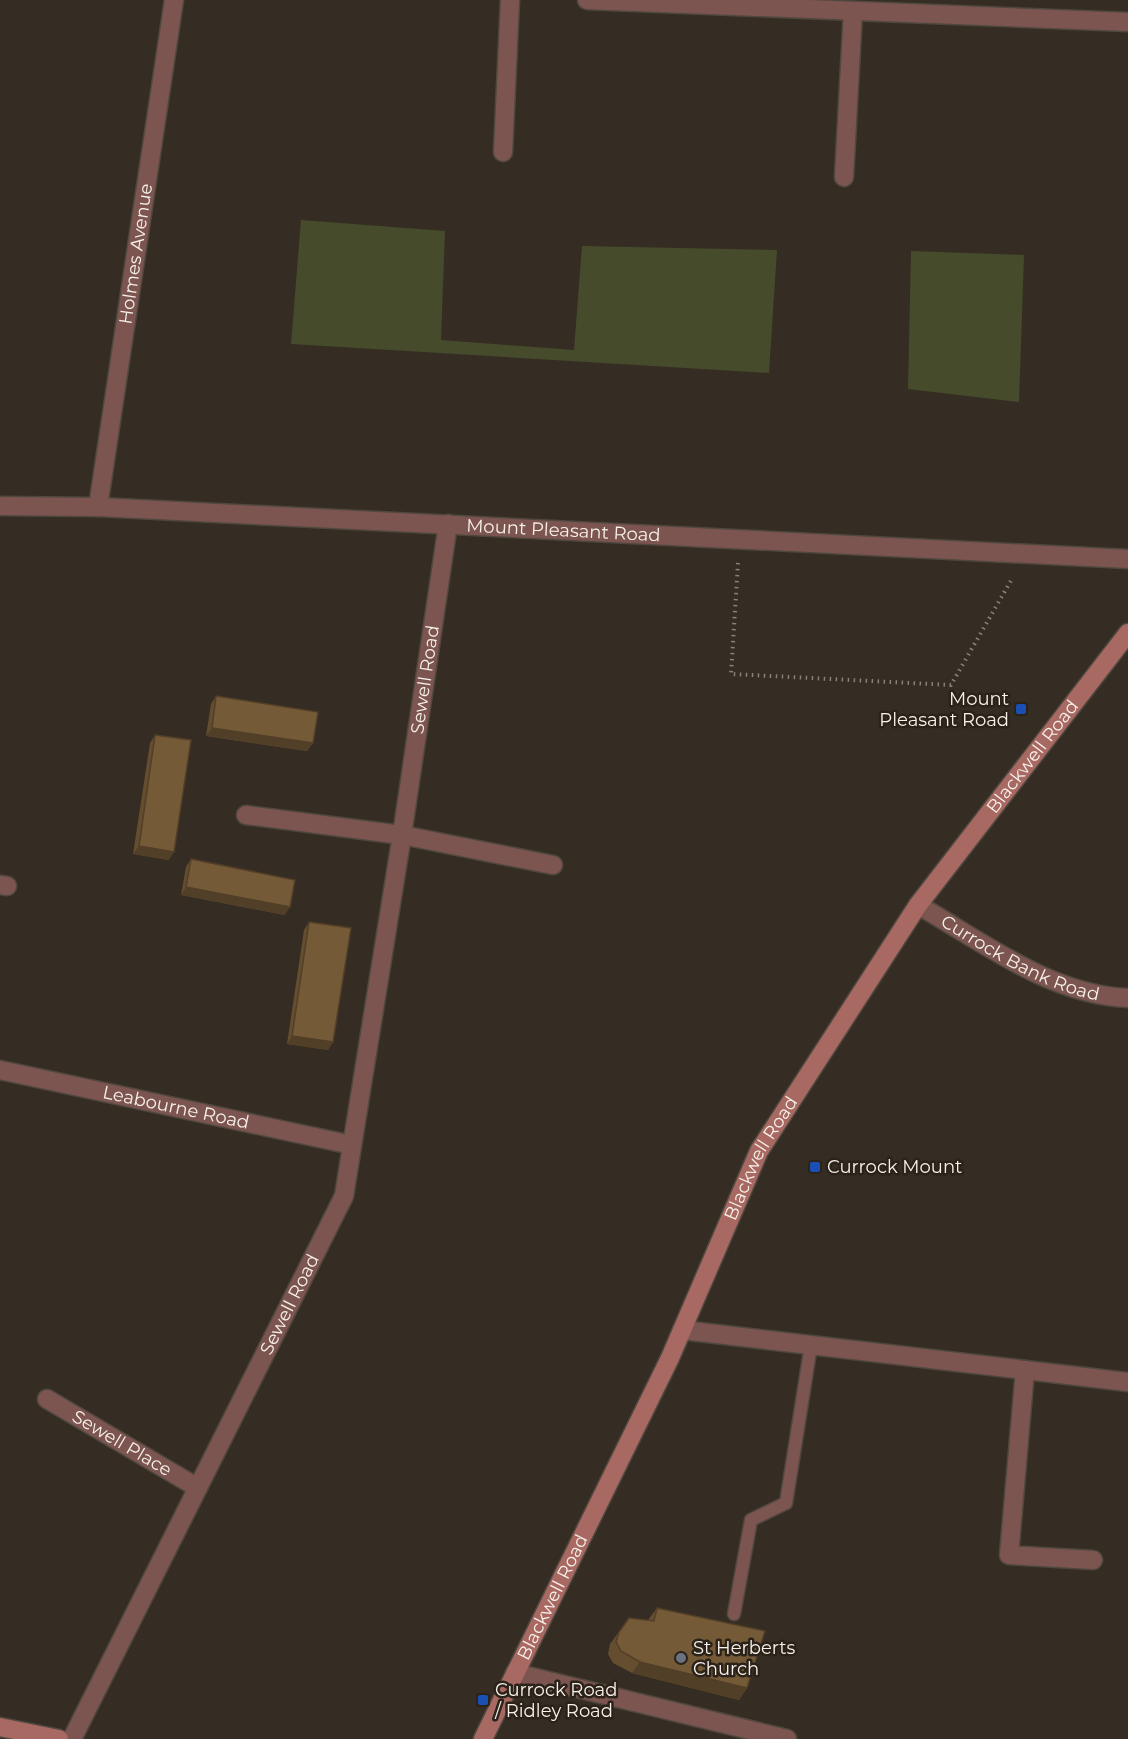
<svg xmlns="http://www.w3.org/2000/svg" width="1128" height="1739" font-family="Montserrat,sans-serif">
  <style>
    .green { fill: #464b2b }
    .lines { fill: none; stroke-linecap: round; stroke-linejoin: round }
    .lane-casing { stroke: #50483f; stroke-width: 15 }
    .street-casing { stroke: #50483f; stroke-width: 21 }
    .secondary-casing { stroke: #50483f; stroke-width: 21 }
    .path { stroke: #898279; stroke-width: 4; stroke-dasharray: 1.5 4.5; stroke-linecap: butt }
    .lane { stroke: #7d5550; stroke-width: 12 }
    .street { stroke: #7d5550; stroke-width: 18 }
    .secondary { stroke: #a86962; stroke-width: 18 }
    .wall { fill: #654d30 }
    .shaded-wall { fill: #523f27 }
    .building { fill: #755a38; stroke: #523f27; stroke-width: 1.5 }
    .transit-dot { fill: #1a4fb4; stroke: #2b2319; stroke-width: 2 }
    .worship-dot { fill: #6b7280; stroke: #2b2319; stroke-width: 2 }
    .labels { text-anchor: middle; stroke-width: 5; stroke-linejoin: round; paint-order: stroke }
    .street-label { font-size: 18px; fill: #f7f1ea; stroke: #2b2319 }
    .poi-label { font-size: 18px; fill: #f7f1ea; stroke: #2b2319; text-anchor: start }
  </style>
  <rect width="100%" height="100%" fill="#352d23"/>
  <path class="green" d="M301,220L445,231L441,340L574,350L582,246L777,250L769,373L291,344Z
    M911,251L1024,255L1019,402L908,389Z"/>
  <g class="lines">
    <g class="lane-casing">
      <path id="lane" d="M734,1614L751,1520L786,1503L811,1345"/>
    </g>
    <g class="street-casing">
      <g id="street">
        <path d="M587,0L1128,22"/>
        <path d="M503,152L510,0"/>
        <path d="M844,177L853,11"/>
        <path id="s1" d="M0,506L98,507L1128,559"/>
        <path id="s2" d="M98,507L174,0"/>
        <path d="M246,815L402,835L553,865"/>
        <path d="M0,885L7,886"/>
        <path id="s3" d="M918,905C983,942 1050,995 1128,998"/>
        <path id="s4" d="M0,1070L352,1145"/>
        <path d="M682,1330L1128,1382"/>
        <path d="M1025,1370L1009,1555L1093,1560"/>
        <path id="s5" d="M47,1399L198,1488"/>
        <path d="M515,1673L787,1739"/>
        <path id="s6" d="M72,1739L344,1196L402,835L448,524"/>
      </g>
    </g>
    <g class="secondary-casing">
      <g id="secondary">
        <path d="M0,1727L59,1739"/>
        <path id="s7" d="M483,1739L670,1358L759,1151L918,905L1128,633"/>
      </g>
    </g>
    <path class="path" d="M738,563L731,674L951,685L1013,577"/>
    <use href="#lane" class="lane"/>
    <use href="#street" class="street"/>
    <use href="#secondary" class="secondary"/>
  </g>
  <path class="wall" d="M216,696L313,743L307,751L206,736L211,704Z
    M155,735L169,860L133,854L150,743Z
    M191,859L285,915L181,895L186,867Z
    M309,922L333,1042L328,1050L287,1044L304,930Z
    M657,1608L747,1688L739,1700L632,1673L613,1663L608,1654L610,1644L629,1618L648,1620Z"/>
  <path class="shaded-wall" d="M212,728L313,743L307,751L206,736Z
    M139,846L174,852L169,860L133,854Z
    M186,887L290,907L285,915L181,895Z
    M292,1036L333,1042L328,1050L287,1044Z
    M640,1662L747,1688L739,1700L632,1673Z"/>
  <path class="building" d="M216,696L318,712L313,743L212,728Z
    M155,735L191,740L174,852L139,846Z
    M191,859L295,880L290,907L186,887Z
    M309,922L351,928L333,1042L292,1036Z
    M657,1608L765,1631L747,1688L640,1662L621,1651L616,1642L619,1632L629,1618L654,1621Z"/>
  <g class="transit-dot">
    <rect x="1015" y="703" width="12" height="12" rx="3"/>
    <rect x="809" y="1161" width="12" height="12" rx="3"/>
    <rect x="477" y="1694" width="12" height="12" rx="3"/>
  </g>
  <circle class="worship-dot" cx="681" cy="1658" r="6"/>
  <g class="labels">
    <g class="street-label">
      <text dy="6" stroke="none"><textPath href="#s2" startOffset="256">Holmes Avenue</textPath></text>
      <text dy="6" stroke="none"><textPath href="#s1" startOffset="564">Mount Pleasant Road</textPath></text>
      <text dy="6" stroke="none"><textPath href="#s6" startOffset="1130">Sewell Road</textPath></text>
      <text dy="6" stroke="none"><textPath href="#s7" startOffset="1130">Blackwell Road</textPath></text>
      <text dy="6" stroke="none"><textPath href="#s3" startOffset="116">Currock Bank Road</textPath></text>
      <text dy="6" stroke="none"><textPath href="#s4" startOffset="180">Leabourne Road</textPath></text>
      <text dy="6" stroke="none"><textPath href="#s7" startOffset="644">Blackwell Road</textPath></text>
      <text dy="6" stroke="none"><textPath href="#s6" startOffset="486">Sewell Road</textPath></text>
      <text dy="6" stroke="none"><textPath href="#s5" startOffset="87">Sewell Place</textPath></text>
      <text dy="6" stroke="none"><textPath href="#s7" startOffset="158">Blackwell Road</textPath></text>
    </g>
    <g class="poi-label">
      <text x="1009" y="705" text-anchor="end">Mount<tspan x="1009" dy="21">Pleasant Road</tspan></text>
      <text x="827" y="1173">Currock Mount</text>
      <text x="693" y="1654">St Herberts<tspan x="693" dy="21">Church</tspan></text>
      <text x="495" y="1696">Currock Road<tspan x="495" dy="21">/ Ridley Road</tspan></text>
    </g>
  </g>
</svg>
